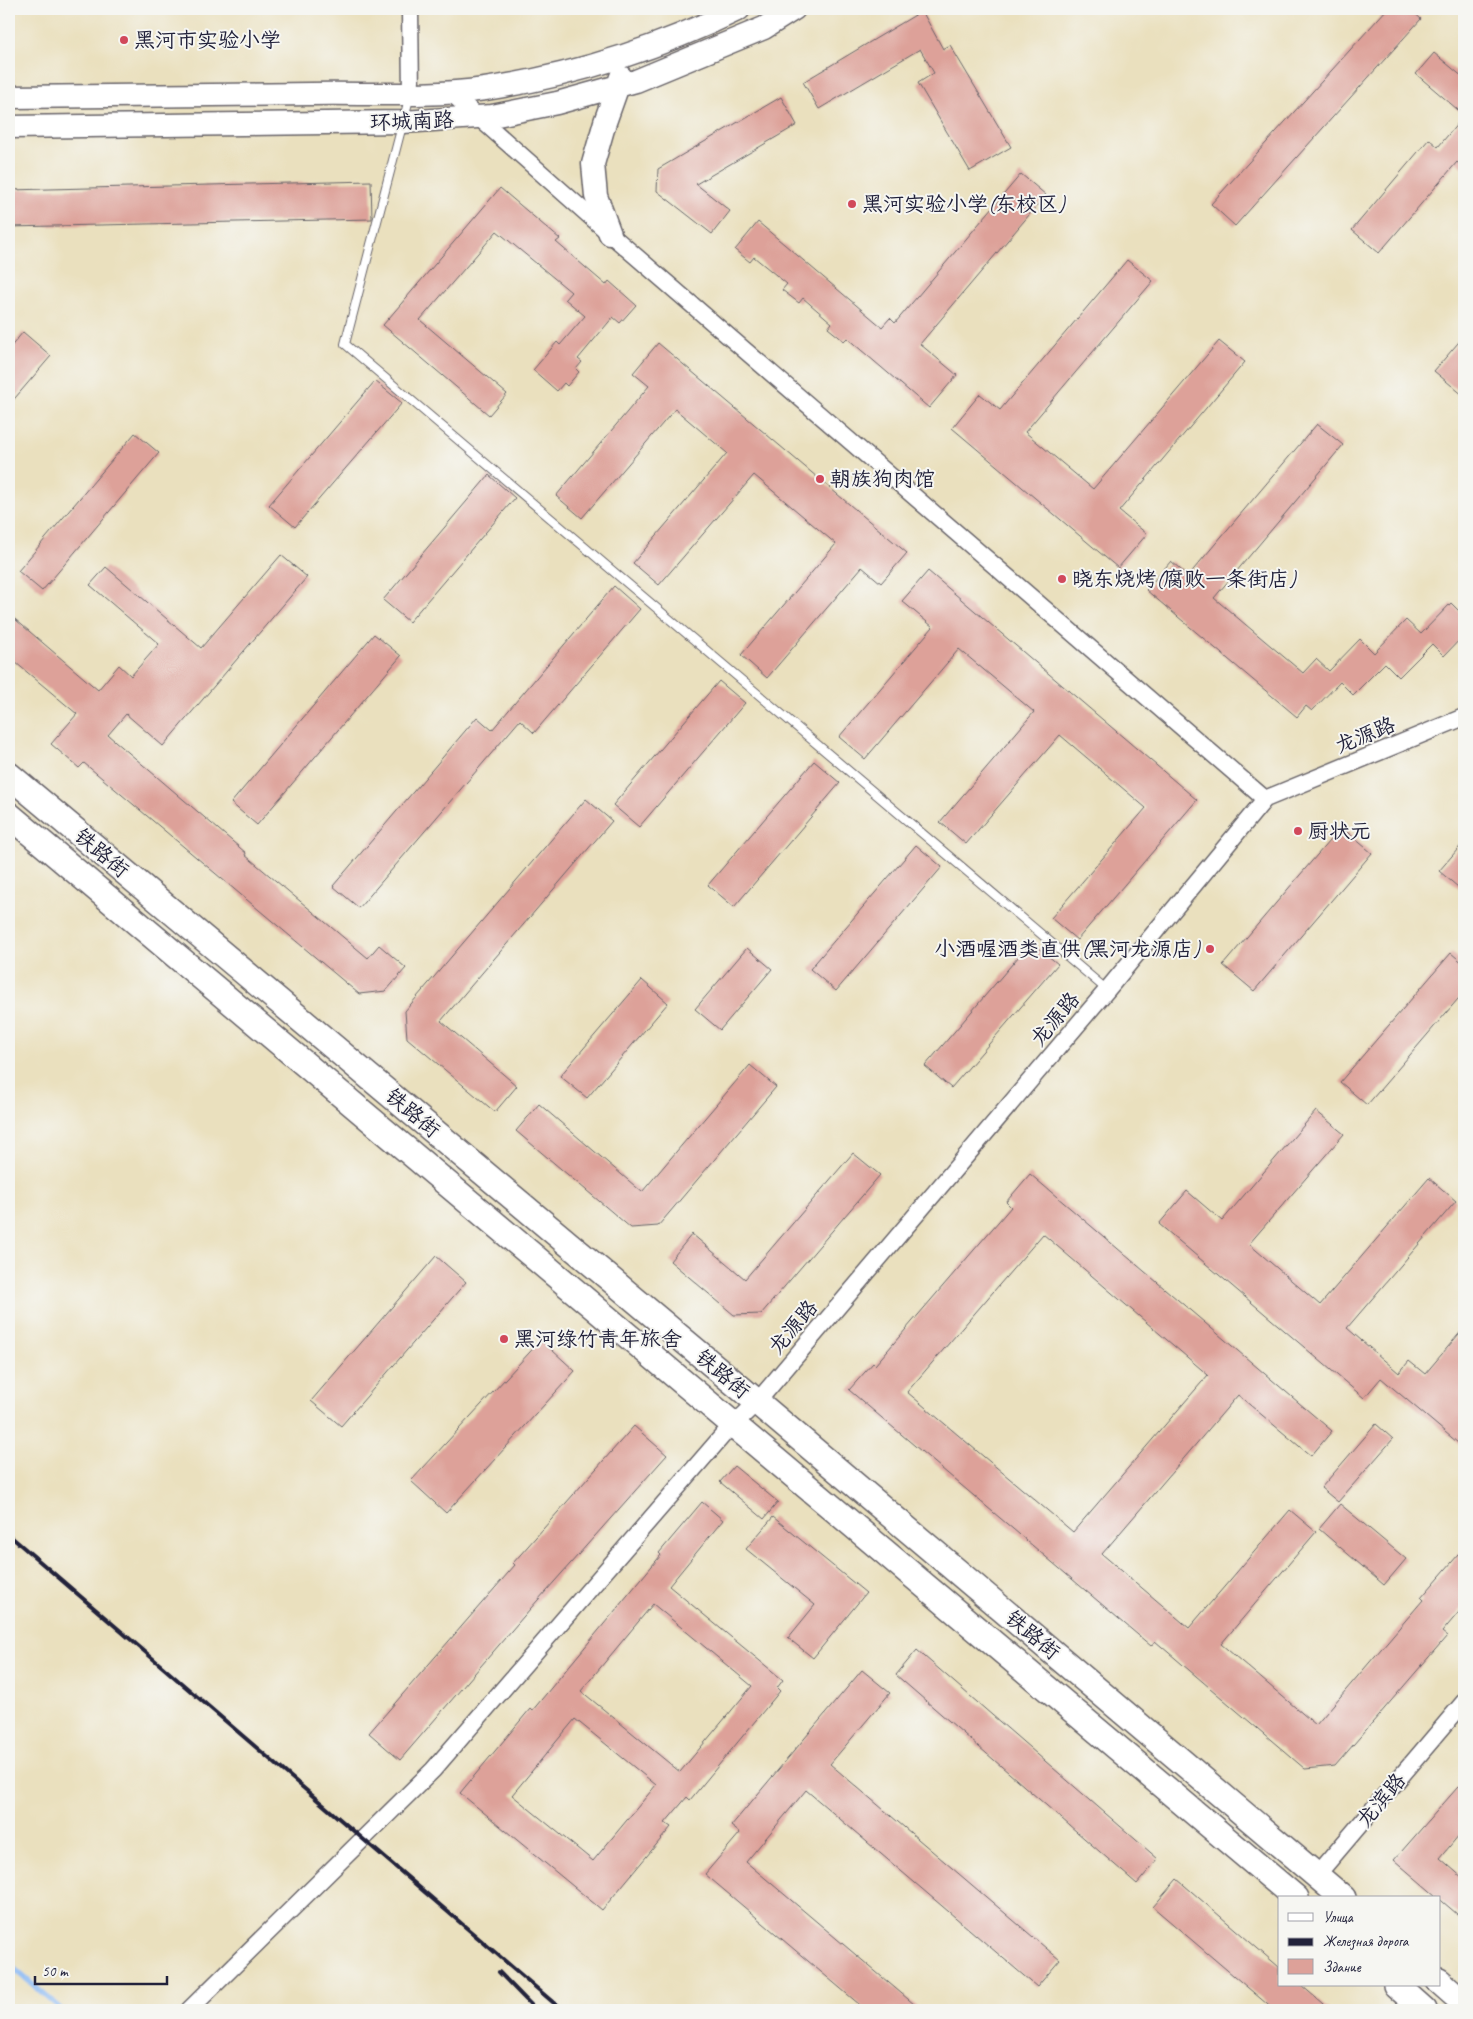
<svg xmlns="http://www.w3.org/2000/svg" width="1473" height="2019" font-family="Caveat,'LXGW WenKai TC',sans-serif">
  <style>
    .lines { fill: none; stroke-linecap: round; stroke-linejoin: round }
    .stream { stroke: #89b9f5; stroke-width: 5 }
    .building { fill: #dda199; fill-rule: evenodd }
    .lane-casing { stroke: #686469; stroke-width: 10 }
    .street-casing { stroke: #686469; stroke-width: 19 }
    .secondary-casing { stroke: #686469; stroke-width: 25 }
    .primary-casing { stroke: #686469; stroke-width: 28 }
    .lane { stroke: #fff; stroke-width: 8 }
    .street { stroke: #fff; stroke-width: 16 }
    .secondary { stroke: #fff; stroke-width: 22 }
    .primary { stroke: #fff; stroke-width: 25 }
    .rail { stroke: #22223b; stroke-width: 4 }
    .poi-dot { fill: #d1495b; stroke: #f6f6f2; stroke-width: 2 }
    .labels { text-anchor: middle; stroke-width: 4; stroke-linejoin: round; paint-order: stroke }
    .poi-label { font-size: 21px; fill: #22223b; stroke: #f6f6f2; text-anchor: start }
    .street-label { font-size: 21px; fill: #22223b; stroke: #f6f6f2 }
  </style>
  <rect width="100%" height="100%" fill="#f6f6f2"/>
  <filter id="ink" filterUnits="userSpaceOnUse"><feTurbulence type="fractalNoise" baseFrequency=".02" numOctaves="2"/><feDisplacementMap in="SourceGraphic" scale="10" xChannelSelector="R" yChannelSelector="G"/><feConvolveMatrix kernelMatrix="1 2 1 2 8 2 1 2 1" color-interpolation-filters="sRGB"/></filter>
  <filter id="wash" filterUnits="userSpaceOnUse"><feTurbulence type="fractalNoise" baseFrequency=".0096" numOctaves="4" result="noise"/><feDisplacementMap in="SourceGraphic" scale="20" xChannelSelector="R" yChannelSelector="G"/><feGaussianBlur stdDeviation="1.12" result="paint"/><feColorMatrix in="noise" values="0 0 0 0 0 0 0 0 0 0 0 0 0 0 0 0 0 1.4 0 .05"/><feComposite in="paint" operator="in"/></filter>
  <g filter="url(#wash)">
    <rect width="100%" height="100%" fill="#eae0be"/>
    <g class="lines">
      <path class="stream" d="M9,1964L62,2010"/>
    </g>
    <g id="blocks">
      <path class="building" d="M1387,9H1410L1421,19L1235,226L1211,204Z
        M922,11L943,49L950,45L1011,147L970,171L918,83L934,73L920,49L819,109L803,82Z
        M1434,53L1464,78V115L1416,74Z
        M781,97L797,125L696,184L730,211L712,234L657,191L658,169Z
        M1464,116V168L1457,162L1379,253L1352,230L1429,139L1438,147Z
        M1021,174L1046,195L920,344L957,375L929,408L847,338L844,341L828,328L832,323L803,298L799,303L782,290L787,284L754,257L750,262L735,250L758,222L882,327L890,318L895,323Z
        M371,181L372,219L9,227V190Z
        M500,188L560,239L556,242L606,285L609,281L636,305L620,323L613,317L578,359L582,362L576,369L579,372L567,386L564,383L557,391L533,370L557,342L560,345L585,316L565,299L571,292L497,231L420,320L507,394L489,415L383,325Z
        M1127,260L1153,281L1025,432L1093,489L1219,341L1245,362L1119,511L1147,534L1118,568L952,428L980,394L1000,410Z
        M23,332L51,356L9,405V349Z
        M1464,336V396L1434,371Z
        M658,343L907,553L881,583L862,567L767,678L741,655L836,544L754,475L659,585L633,563L727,453L675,409L582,518L556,496L649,386L633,373Z
        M375,381L402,403L295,527L269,505Z
        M1317,424L1343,445L1214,598L1303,673L1316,659L1329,671L1360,639L1374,653L1406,620L1421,634L1451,603L1464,616V635L1444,656L1432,644L1399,677L1385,663L1353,695L1340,682L1312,711L1306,706L1297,717L1146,590L1171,561L1188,576Z
        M135,433L159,453L42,591L18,571Z
        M489,475L515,498L409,622L383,600Z
        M281,555L307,577L163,746L126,714L108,735L246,853L245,855L368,958L379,945L406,968L386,991L359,994L84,763L79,768L51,744L77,714L9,657V614L98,690L119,665L131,676L159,644L90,585L106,567L201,648Z
        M928,571L1197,800L1077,940L1051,918L1146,808L1060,735L966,844L940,822L1034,712L959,649L865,759L839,737L933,627L902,601Z
        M614,586L640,609L534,733L520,720L359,908L333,886L477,717L492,730Z
        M374,634L401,656L257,825L231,803Z
        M719,681L745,703L639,827L613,805Z
        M814,761L840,783L734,907L708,885Z
        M586,799L612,821L441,1021L517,1086L495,1112L407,1038L405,1011Z
        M1341,827L1372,853L1254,991L1223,965Z
        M1464,842V892L1439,871Z
        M916,845L942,867L836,991L810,969Z
        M1031,942L1058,964L951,1088L925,1066Z
        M747,948L772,969L720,1030L695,1009Z
        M1451,953L1464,964V992L1367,1105L1340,1082Z
        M642,980L668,1003L587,1098L560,1076Z
        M750,1065L776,1087L658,1226L631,1228L516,1131L539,1104L642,1192Z
        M1316,1111L1344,1134L1249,1244L1320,1305L1429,1178L1456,1201L1347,1328L1399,1373L1409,1361L1425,1374L1464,1328V1448L1381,1378L1364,1398L1159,1224L1187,1191L1222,1221Z
        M853,1153L880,1175L761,1314L734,1315L670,1261L692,1234L745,1279Z
        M1030,1174L1332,1431L1311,1456L1238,1395L1102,1554L1189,1628L1290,1510L1316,1532L1221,1644L1316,1725L1423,1600L1421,1598L1464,1548V1606L1442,1632L1447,1636L1335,1766L1305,1769L1155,1641L1151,1646L849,1390L873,1363L875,1365L1011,1207L1006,1202ZM1043,1234L1208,1375L1073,1532L907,1392Z
        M436,1256L466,1282L341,1426L311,1401Z
        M541,1340L575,1371L446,1513L411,1481Z
        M1376,1424L1393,1439L1338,1502L1321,1488Z
        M634,1426L667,1455L530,1609L400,1760L369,1733L515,1565L513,1563Z
        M734,1466L778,1502L764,1519L720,1482Z
        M702,1502L723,1520L669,1586L783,1680L777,1688L780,1691L690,1800L687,1797L665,1823L671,1827L602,1910L460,1793L530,1709L532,1711L661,1555L659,1553ZM653,1604L752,1686L680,1772L581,1691ZM575,1719L656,1785L593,1861L512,1795Z
        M1340,1504L1406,1559L1384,1585L1319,1529Z
        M773,1517L866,1593L813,1658L788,1638L815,1605L746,1549Z
        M917,1650L1158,1859L1137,1884L896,1675Z
        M862,1670L890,1693L830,1764L1060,1960L1037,1987L806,1790L746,1862L921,2010H866L705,1874L740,1833L731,1826Z
        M1464,1780V1829L1440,1858L1464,1879V1920L1394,1860Z
        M1177,1879L1279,1967V1985H1301L1330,2010H1274L1153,1907Z"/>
    </g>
  </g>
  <g filter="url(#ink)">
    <use href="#blocks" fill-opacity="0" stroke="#686469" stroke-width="1"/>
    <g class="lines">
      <g class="lane-casing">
        <path id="lane" d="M410,95L345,344L1107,990"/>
      </g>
      <g class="street-casing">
        <path id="street" d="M410,9L411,94
          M450,92L610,234L1265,799
          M1317,1875L1464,1702
          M189,2010L433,1770L724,1434L757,1402L1107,990L1265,799L1464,717"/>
      </g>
      <g class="secondary-casing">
        <path id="secondary" d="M9,97C109,96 210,95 311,94C369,93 427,97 485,89C573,76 659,48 739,9
          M9,127L403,122L492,116L557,103L636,81L764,28L794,9
          M610,234L596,196L593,164L605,122L621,77"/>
      </g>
      <g class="primary-casing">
        <path id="primary" d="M9,775L757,1402L1343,1898
          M9,815L1296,1898
          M1439,1981L1464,2003
          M1396,1985L1424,2010"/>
      </g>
      <use href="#lane" class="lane"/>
      <use href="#street" class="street"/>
      <use href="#secondary" class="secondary"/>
      <use href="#primary" class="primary"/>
      <path class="rail" d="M9,1535L562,2010
        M499,1972L536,2010"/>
    </g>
  </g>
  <g class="poi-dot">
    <circle cx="124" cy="40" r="5"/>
    <circle cx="852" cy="204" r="5"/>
    <circle cx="820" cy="479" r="5"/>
    <circle cx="1062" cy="579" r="5"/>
    <circle cx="1298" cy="831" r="5"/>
    <circle cx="1210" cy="949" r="5"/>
    <circle cx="504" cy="1339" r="5"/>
  </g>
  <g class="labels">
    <g class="poi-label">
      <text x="134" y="47">黑河市实验小学</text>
      <text x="862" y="211">黑河实验小学(东校区)</text>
      <text x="830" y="486">朝族狗肉馆</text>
      <text x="1072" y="586">晓东烧烤(腐败一条街店)</text>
      <text x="1308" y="838">厨状元</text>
      <text x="1200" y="956" text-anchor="end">小酒喔酒类直供(黑河龙源店)</text>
      <text x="514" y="1346">黑河绿竹青年旅舍</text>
    </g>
    <g class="street-label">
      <text transform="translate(412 121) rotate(-2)" y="7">环城南路</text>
      <text transform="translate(1365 735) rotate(-22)" y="7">龙源路</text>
      <text transform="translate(102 853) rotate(40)" y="7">铁路街</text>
      <text transform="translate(1055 1019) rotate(-50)" y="7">龙源路</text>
      <text transform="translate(413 1113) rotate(40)" y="7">铁路街</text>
      <text transform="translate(793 1327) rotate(-50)" y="7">龙源路</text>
      <text transform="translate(723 1374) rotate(40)" y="7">铁路街</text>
      <text transform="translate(1033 1635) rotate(40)" y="7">铁路街</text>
      <text transform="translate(1381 1800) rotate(-50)" y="7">龙滨路</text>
    </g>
  </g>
  <rect width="1473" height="2019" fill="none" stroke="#f6f6f2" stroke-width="30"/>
  <rect x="1278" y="1896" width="162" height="90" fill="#f6f6f2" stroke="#a1a1a9"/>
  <rect x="1288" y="1913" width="25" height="8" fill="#ffffff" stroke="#a1a1a9"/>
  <text x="1323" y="1922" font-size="15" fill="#22223b">Улица</text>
  <rect x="1288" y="1938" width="25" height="8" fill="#22223b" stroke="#a1a1a9"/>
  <text x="1323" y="1946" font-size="15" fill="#22223b">Железная дорога</text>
  <rect x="1288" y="1959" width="25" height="15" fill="#dda199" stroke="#a1a1a9"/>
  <text x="1323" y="1972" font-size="15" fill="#22223b">Здание</text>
  <path d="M35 1976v8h132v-8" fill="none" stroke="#22223b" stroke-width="2.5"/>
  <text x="42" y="1976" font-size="15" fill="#22223b" stroke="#f6f6f2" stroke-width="4" paint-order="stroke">50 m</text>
</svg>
